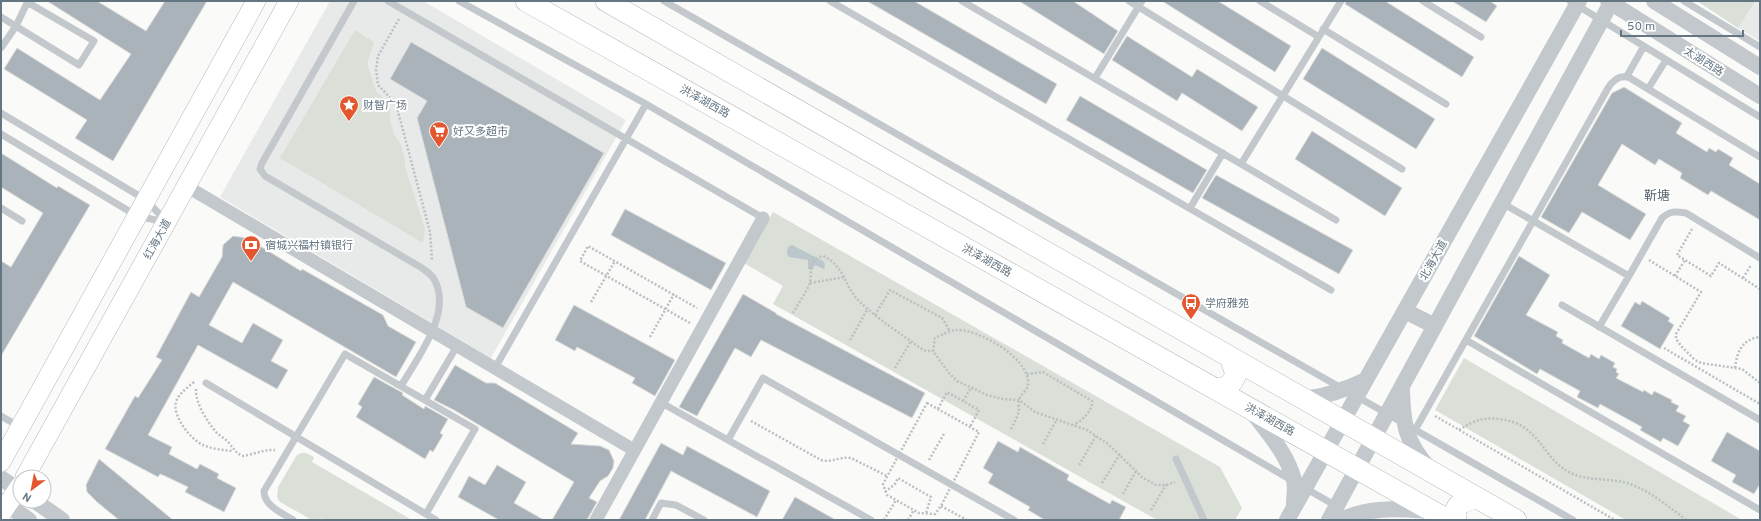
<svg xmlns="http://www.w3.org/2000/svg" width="1761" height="521" font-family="Overpass,'Noto Sans SC',sans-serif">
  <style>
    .built { fill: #e8e9e9 }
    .green { fill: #dadfd7 }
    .water { fill: #bbc7cb }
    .building { fill: #aab3b9; stroke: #dcdcda }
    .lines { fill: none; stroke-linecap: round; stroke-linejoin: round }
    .secondary-casing { stroke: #b3babf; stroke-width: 20 }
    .primary-casing { stroke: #b5babe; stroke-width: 22 }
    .path { stroke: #bbbfc2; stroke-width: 2.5; stroke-dasharray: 2 2; stroke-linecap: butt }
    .service { stroke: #c3c8cc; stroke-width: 7 }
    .minor { stroke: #c3c8cc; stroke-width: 13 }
    .tertiary { stroke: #c3c8cc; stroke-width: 16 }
    .secondary { stroke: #fff; stroke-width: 19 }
    .primary { stroke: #fff; stroke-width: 21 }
    .labels { text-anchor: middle; stroke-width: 4; stroke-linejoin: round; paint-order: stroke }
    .street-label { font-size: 11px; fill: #657683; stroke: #fff }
    .poi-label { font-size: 11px; fill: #657683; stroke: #fff; text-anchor: start }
    .quarter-label { font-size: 13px; fill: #57646e; stroke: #fff }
  </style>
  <rect width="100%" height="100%" fill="#fafaf8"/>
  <path class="built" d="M330,1H423L626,120L491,358L220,197Z
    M1697,1H1760V41L1738,28Z"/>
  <path class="green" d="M1697,1H1755L1738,28Z
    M355,30L374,42L367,64L376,91L386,101L390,110V121L394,134L401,145L405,159V167L425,229L423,243L280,158Z
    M773,212L1220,467L1242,508L1235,520H1157L773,304L783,286L744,263Z
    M1464,358L1742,520H1626L1435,410Z
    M301,453H306L314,457L312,462L412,520H323L320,518L319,520H312L280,502L277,497L278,487L297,455Z"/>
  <path class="water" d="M792,245L823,261L825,264L824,269L815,265L812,270L808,269V260L789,257L787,254L788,247Z"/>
  <path class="building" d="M47,1H97L146,31L165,1H207L113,161L75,138L87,120L4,69L17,48L100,100L131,54Z
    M867,1H914L1057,84L1046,104Z
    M1019,1H1073L1118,31L1104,54Z
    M1162,1H1218L1291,46L1275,72Z
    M1346,1H1385L1474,57L1462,77L1345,4Z
    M1452,1H1490L1497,6L1486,22Z
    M1127,36L1192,77L1197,69L1258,107L1242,131L1182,93L1177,101L1112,60Z
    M411,42L604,153L503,328L466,307L417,118L427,101L390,79Z
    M1322,48L1435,119L1416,149L1303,79Z
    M1624,87L1682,123L1676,133L1707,152L1709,148L1716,152L1718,149L1733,158L1729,165L1760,184V220L1711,191L1708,195L1680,178L1682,173L1659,159L1655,165L1622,144L1598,185L1646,214L1630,240L1582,212L1569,233L1541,217L1612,93Z
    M1080,96L1207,170L1193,193L1066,120Z
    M1312,131L1402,188L1385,216L1295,159Z
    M1,153L57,188L58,186L90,205L1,356V261L11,267L43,213L1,187Z
    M1216,175L1353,250L1339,274L1202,198Z
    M625,209L726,263L711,290L611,235Z
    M233,236L247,238L301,271L302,269L383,315L388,326L416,342L396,377L233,282L209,325L242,343L253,323L283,340L271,361L288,370L277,389L198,345L148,435L172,447L169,454L197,469L200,464L219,474L217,478L236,488L224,512L185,492L188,487L165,476L160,474L158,477L105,449L135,396L138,398L162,360L156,357L191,292L199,297L222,257L223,245Z
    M1519,256L1550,275L1526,315L1558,332L1556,336L1563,340L1562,343L1589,358L1591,354L1599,359L1601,355L1615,363L1613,367L1617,369L1616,372L1619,374L1616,378L1643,392L1644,390L1652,395L1654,391L1672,400L1671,402L1679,406L1676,411L1686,416L1683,421L1690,425L1678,446L1663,438L1661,442L1640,430L1642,427L1600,404L1598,408L1577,397L1580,391L1540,369L1537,374L1474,336Z
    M743,294L776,313V314L925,393L912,418L761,340L751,357L735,348L697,416L679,407Z
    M1642,301L1670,318L1668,321L1674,325L1660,349L1621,326L1635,302L1640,305Z
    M574,305L675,360L655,396L632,383L635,378L577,347L575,351L555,340Z
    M455,365L486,383H495L578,433L571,444L600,446L609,450L614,461L613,468L608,476L600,481L589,498L597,502L587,520H552L574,482L454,410L434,400Z
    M374,377L403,393L402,395L424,409L425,406L448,419L440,433L443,435L433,452L430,450L425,459L356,417L362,407L358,404Z
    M1727,432L1760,451V484L1754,494L1732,482L1736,475L1711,461Z
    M998,441L1018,452L1020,447L1069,475L1067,480L1110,504L1112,500L1126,507L1119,520H1045L1028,510L1030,507L988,483L993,474L983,468Z
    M661,443L683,455L687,446L770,491L757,517L671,471L645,520H619Z
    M99,459L173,520H119L97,502L87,492L86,485Z
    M497,465L526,482L514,503L544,520H499L458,497L469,476L485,485Z
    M795,497L836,520H782Z"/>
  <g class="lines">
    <g class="secondary-casing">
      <path id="secondary" d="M1,462L256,1
        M25,477L289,1
        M1,514L20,486"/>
    </g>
    <g class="primary-casing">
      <path id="primary" d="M526,1L1448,520
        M606,1L1516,520
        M1217,389C1228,388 1232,384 1236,374L1230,357
        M1456,520C1452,505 1464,500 1477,498"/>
    </g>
    <path class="path" d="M399,19L378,56L376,70L378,85L396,104L430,232L432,260
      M1692,229L1677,255L1711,276L1719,263L1760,289
      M1649,260L1701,292L1676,334V339L1682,347L1695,360L1701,363L1742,369L1760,383
      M1675,276L1685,260
      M1743,278L1751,265
      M810,283L845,277
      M591,302L615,261
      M793,313C798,304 805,294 809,285C814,273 805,261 823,256C846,267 843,285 859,301C877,319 900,333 920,348L926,351H933
      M875,315L890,290L942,318L950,331
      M690,323L580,261L588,246L697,308
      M650,337L674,294
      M850,340L868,308
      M1664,348L1760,404
      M895,368L911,341
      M1735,368C1737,352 1742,339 1760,337
      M1027,374L1043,372L1092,401C1093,411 1082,420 1074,425
      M194,382C187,388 179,393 176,402C172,416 191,440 203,445C212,449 223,450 233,451
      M196,389C195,403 208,423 217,433C221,437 226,439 229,443C234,449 235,452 242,456C253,455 264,449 275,450
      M963,401L971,388
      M927,403L979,432L941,506L935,514L919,513L887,495L883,484Z
      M938,409L947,392L979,410L970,427
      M1435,416L1615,520
      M751,421L821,460C832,463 841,456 851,458L887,476
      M1011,429C1014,423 1018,417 1019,409C1019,407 1018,403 1019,400C1021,393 1029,390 1028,382C1028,357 977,328 955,330C948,331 942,335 935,338L933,351L949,373L957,381L987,395L1003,399L1019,400L1035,412L1087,430L1108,444L1142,477L1156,485H1166L1175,482
      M1459,430C1473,421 1483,417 1499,419C1541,423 1542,461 1573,474C1590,481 1609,478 1627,483C1649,490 1668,506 1686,520
      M1043,444L1057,419
      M929,460L945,432
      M1079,465L1096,436
      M1102,483L1120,454
      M885,492L895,484L898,478L931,497L926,513
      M1123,494L1136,471
      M941,506L967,520
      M1151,510L1166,485
      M884,520L896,500
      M908,520L914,510"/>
    <path class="service" d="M354,1L262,163L260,169L265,176L422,268C426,271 431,274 434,279C453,312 418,357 401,386
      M388,1L763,218
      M459,1L646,104L1293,481
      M664,1L1343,389
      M830,1L1331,290
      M962,1L1241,164L1341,1
      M1129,1L1402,169
      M1260,1L1319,37
      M1423,1L1481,37
      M1570,1L1760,117
      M1684,1L1760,47
      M1,17L79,65L94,41L27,2
      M1323,29L1446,104
      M1,48L16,26L28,1
      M1627,76L1644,46
      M1095,78L1142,1
      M1648,89L1666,60
      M1,113L146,200L165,220
      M1,134L137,216L165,222
      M1241,164L1336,220
      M1502,203L1629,276L1599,327
      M1,208L22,221
      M1190,208L1223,153
      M1629,276L1662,218C1670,211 1675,211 1686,213L1760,258
      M1562,305L1760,420
      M1466,340L1760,510
      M495,368L646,104
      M206,383L436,520
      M1356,396L1573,520
      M425,400L457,346
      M660,402L871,520
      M1,416L20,427
      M1415,430L1608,88C1613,80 1620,74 1630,78L1760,157
      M728,440L763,378L1014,520
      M1176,459L1204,520
      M1305,488L1338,507
      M293,520C281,512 264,506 264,491L345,354L475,429L426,514
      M652,520L661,503L676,505L704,520"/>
    <path class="minor" d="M186,186L634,450
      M596,520L763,218"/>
    <path class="tertiary" d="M1608,1L1760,96
      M1654,1L1760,67
      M1405,311L1435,326
      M1402,390C1403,423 1405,441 1428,467
      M1305,399C1327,396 1345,390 1366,380
      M1253,413C1269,434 1287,454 1294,480C1296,488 1294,498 1294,505
      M1,478L20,491
      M1,501L29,520
      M35,501L62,520
      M1287,520L1579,1
      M1329,520L1612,1
      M1341,520C1370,506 1399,509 1430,511"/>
    <use href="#secondary" class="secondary"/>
    <use href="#primary" class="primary"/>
  </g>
  <defs>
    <g id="sight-pin" transform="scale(1)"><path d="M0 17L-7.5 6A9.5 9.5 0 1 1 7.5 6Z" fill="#e4572e" stroke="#fff"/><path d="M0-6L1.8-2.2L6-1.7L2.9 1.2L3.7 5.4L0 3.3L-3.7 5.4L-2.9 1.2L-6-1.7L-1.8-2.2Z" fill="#fff"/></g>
    <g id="supermarket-pin" transform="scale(1)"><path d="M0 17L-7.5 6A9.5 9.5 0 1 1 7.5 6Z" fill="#e4572e" stroke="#fff"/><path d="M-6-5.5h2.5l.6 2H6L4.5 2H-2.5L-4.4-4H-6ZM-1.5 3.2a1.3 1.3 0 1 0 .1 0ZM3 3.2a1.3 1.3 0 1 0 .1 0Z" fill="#fff"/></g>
    <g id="bank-pin" transform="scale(1)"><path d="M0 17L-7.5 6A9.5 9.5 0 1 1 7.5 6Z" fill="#e4572e" stroke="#fff"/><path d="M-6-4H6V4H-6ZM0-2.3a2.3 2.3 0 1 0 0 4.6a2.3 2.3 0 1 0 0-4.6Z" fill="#fff"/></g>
    <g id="bus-pin" transform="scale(1)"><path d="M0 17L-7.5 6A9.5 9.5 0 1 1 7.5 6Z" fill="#e4572e" stroke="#fff"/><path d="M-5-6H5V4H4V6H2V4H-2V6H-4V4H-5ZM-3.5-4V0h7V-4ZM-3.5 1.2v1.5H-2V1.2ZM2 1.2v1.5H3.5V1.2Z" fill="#fff"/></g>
  </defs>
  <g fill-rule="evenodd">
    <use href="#sight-pin" x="349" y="105"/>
    <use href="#supermarket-pin" x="439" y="131"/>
    <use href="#bank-pin" x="251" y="245"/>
    <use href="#bus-pin" x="1191" y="303"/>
  </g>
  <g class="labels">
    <g class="street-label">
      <text transform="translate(1704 61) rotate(32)" y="4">太湖西路</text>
      <text transform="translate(705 101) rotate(29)" y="4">洪泽湖西路</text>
      <text transform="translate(157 239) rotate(-61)" y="4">红海大道</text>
      <text transform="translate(987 260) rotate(29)" y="4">洪泽湖西路</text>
      <text transform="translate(1433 260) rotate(-61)" y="4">北海大道</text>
      <text transform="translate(1270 419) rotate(29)" y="4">洪泽湖西路</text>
    </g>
    <g class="poi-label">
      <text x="363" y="109">财智广场</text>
      <text x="453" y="135">好又多超市</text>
      <text x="265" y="249">宿城兴福村镇银行</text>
      <text x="1205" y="307">学府雅苑</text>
    </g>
    <g class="quarter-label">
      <text x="1657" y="200">靳塘</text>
    </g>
  </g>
  <rect width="1761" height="521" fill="none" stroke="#657683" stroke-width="4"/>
  <g transform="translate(32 489) rotate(212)"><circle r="19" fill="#ffffff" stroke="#c1c8cd"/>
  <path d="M0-3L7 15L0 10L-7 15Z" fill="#e4572e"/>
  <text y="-6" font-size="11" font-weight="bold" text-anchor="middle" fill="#657683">N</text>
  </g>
  <path d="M1621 30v6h122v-6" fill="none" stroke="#657683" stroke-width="2"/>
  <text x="1627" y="30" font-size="12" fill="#657683" stroke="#ffffff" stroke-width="3" paint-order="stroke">50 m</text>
</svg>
